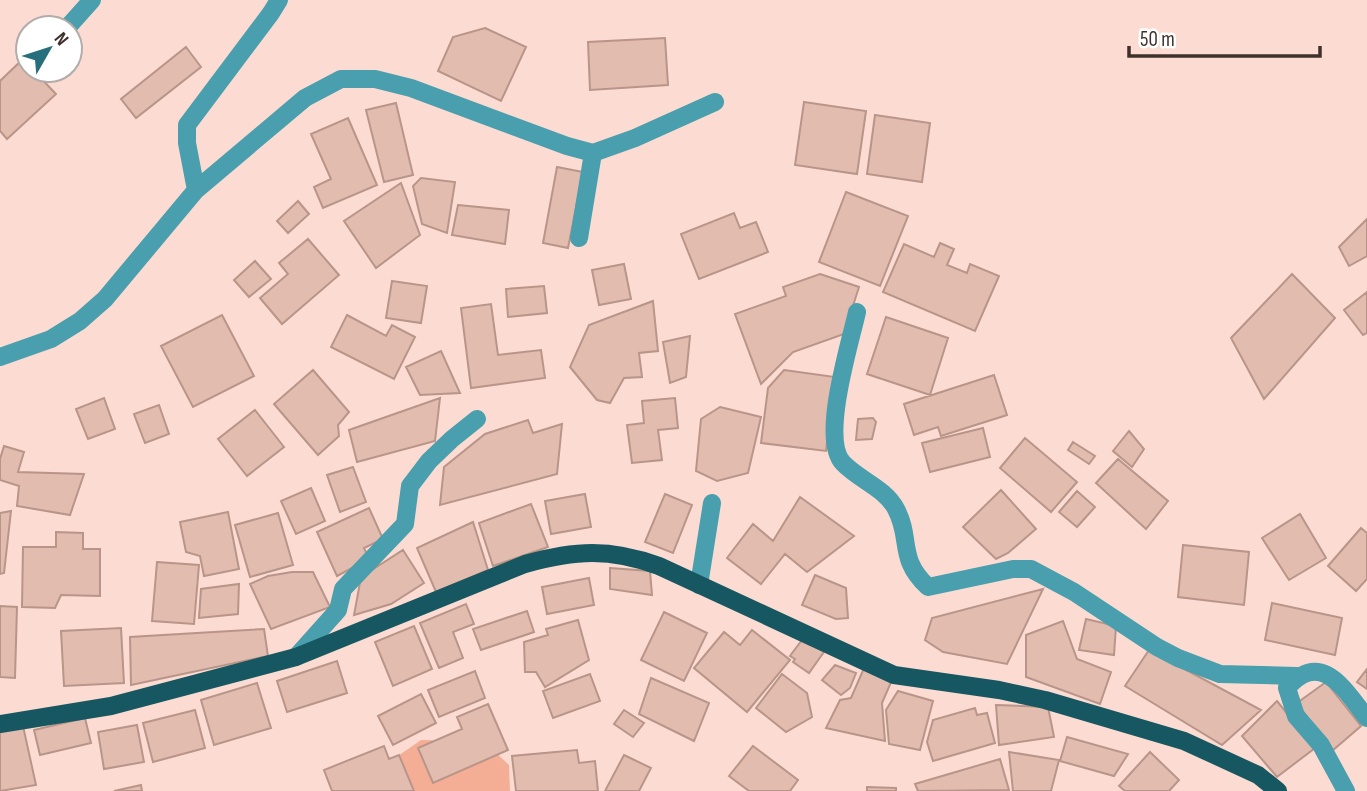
<svg xmlns="http://www.w3.org/2000/svg" width="1367" height="791" font-family="'Sofia Sans Condensed',sans-serif">
  <style>
    .green { fill: #f4ae96 }
    .building { fill: #e2bcaf; stroke: #b99589; stroke-width: 2 }
    .lines { fill: none; stroke-linecap: round; stroke-linejoin: round }
    .minor { stroke: #499fad; stroke-width: 18 }
    .major { stroke: #175761; stroke-width: 18 }
  </style>
  <rect width="100%" height="100%" fill="#fcdcd2"/>
  <path class="green" d="M421,740L483,741L509,765L510,791H380L385,765Z"/>
  <path class="building" d="M485,28L526,47L501,101L438,71L453,37Z
    M665,38L668,85L590,90L588,42Z
    M186,47L201,67L136,118L121,99Z
    M23,59L28,64V70H33L56,94L7,139L0,131V81Z
    M804,102L866,111L857,174L795,165Z
    M396,103L413,175L384,182L366,110Z
    M875,115L930,123L922,182L867,174Z
    M348,118L377,185L323,208L314,187L331,179L311,134Z
    M557,167L583,172L568,248L543,243Z
    M421,178L455,182L447,233L422,224L413,186Z
    M401,183L420,235L376,268L344,221Z
    M846,192L908,216L880,286L819,262Z
    M298,201L309,214L288,233L277,221Z
    M458,205L509,210L505,244L452,235Z
    M734,213L740,228L756,222L768,252L699,279L681,234Z
    M1367,219V256L1349,266L1339,247Z
    M308,239L339,275L282,324L260,298L288,274L279,263Z
    M940,243L954,249L947,265L967,273L970,264L999,276L975,331L883,292L904,244L934,257Z
    M255,261L271,279L249,297L234,280Z
    M624,264L631,299L599,305L592,270Z
    M820,274L859,287L844,334L793,352L761,384L735,314L786,296L783,287Z
    M1292,274L1335,318L1264,399L1231,338Z
    M392,281L427,286L421,323L386,318Z
    M544,286L547,313L508,317L506,289Z
    M1367,292V333L1363,335L1344,310Z
    M653,301L658,351L639,353L642,377L624,378L610,403L597,400L570,367L589,325Z
    M491,304L498,355L541,350L545,378L471,388L461,308Z
    M222,315L254,376L193,407L161,346Z
    M347,315L386,336L392,325L415,337L394,379L331,347Z
    M886,317L948,338L930,395L867,374Z
    M690,336L686,377L670,383L663,342Z
    M441,351L460,393L420,395L406,367Z
    M313,370L349,412L338,425L339,436L318,455L274,404Z
    M784,370L835,377L826,451L761,443L768,388Z
    M994,375L1007,415L941,436L938,427L914,435L904,404Z
    M104,398L115,429L88,439L76,409Z
    M440,398L435,441L357,462L349,430Z
    M675,398L678,428L658,430L662,460L632,463L627,425L644,423L642,401Z
    M159,405L169,434L145,443L134,414Z
    M720,407L761,417L748,473L717,481L696,471L701,419Z
    M255,410L284,447L247,476L218,439Z
    M873,418L876,422L872,439L856,440L858,419Z
    M528,420L533,433L562,424L557,474L440,505L444,467L485,434Z
    M983,428L990,457L930,472L922,443Z
    M1129,431L1144,449L1132,467L1113,451Z
    M1025,438L1077,482L1051,512L1000,468Z
    M1073,442L1095,456L1089,464L1068,450Z
    M4,446L24,452L18,472L84,474L70,515L17,506L19,486L0,480V459Z
    M1118,459L1168,501L1146,529L1096,483Z
    M353,467L366,502L340,512L327,475Z
    M311,488L325,521L296,534L281,501Z
    M1001,490L1036,529L1008,553L996,559L963,527Z
    M1077,491L1095,507L1077,527L1059,512Z
    M585,494L591,527L551,534L545,501Z
    M665,494L692,505L673,553L645,542Z
    M800,497L854,536L807,572L785,554L761,584L727,558L753,524L773,541Z
    M531,504L548,547L493,566L479,523Z
    M369,508L383,539L364,548L369,559L337,576L317,532Z
    M11,511L4,573L0,574V513Z
    M228,512L239,569L204,576L200,556L186,552L180,522Z
    M278,513L293,565L250,577L235,525Z
    M1300,514L1326,558L1289,580L1262,538Z
    M473,522L488,570L436,592L417,548Z
    M1361,528L1367,533V579L1356,591L1328,566Z
    M56,532L83,533V549H100V596L61,595L55,608L22,607L23,547H56Z
    M1183,545L1249,552L1244,605L1178,597Z
    M403,550L424,583L391,604L354,615L361,577Z
    M157,562L199,565L194,624L152,621Z
    M610,568L650,571L652,595L610,589Z
    M292,572H313L330,607L271,629L250,584L268,576Z
    M815,575L846,588L848,618L836,619L802,605Z
    M589,578L594,605L547,614L542,587Z
    M239,584L238,614L199,618L201,589Z
    M1043,589L1007,664L943,652L925,640L932,618Z
    M1272,603L1342,618L1335,655L1265,640Z
    M466,604L474,624L453,632L463,658L439,668L420,623Z
    M0,606L17,607L15,678L0,677Z
    M527,611L534,632L481,650L473,629Z
    M664,612L707,633L684,681L641,660Z
    M1086,619L1116,626L1114,655L1079,650Z
    M578,620L589,660L545,687L536,672H525L524,642L548,635L546,629Z
    M1063,621L1077,659L1111,672L1100,704L1026,677V635Z
    M414,626L432,669L393,686L375,642Z
    M121,628L124,683L64,686L61,631Z
    M264,629L268,656L131,685L130,637Z
    M752,630L790,660L747,712L694,668L724,632L740,645Z
    M805,636L826,649L809,673L793,662L795,659L790,656Z
    M1149,650L1261,710L1222,745L1125,686Z
    M337,661L347,693L287,712L277,681Z
    M835,665L856,673L850,688L841,695L822,680Z
    M864,668L892,680L882,703L885,741L826,728L840,700L851,698Z
    M1367,669V689L1357,682Z
    M475,671L485,698L439,717L428,690Z
    M590,674L600,701L553,718L543,691Z
    M782,674L807,693L812,717L786,732L756,708Z
    M651,678L709,703L694,741L639,714Z
    M1326,682L1361,726L1332,751L1297,703Z
    M257,683L271,728L214,745L201,700Z
    M898,691L933,701L920,750L889,744L886,710Z
    M421,694L436,723L393,745L378,716Z
    M1277,701L1315,748L1277,777L1242,736Z
    M488,704L508,750L433,783L418,748L462,729L457,717Z
    M996,705L1048,707L1054,737L999,745Z
    M975,708L977,715L987,713L995,743L933,761L927,742L933,720Z
    M195,710L205,748L153,762L143,723Z
    M624,710L644,723L633,737L614,724Z
    M85,718L91,743L40,755L34,730Z
    M137,725L144,762L104,769L98,732Z
    M23,726L36,785L0,791V731Z
    M1067,737L1128,754L1114,776L1060,761Z
    M384,746L389,759L399,755L414,791H332L324,770Z
    M753,746L798,780L790,791H749L729,776Z
    M577,750L579,763L595,761L598,791H516L512,756Z
    M1009,752L1059,760L1051,791H1013Z
    M1150,752L1179,780L1169,791H1125L1119,786Z
    M624,755L651,768L639,791H605Z
    M1000,759L1009,790L918,791L915,784Z
    M141,785L142,791H114Z
    M867,787L896,788V791H867Z"/>
  <g class="lines">
    <path class="minor" d="M67,28L92,0
      M196,190L187,143V125L271,13L279,0
      M579,238L593,153
      M857,312C850,344 820,439 843,463C859,480 885,488 896,509C912,539 897,558 928,587L1013,569H1031L1074,592L1157,647L1178,658L1220,674L1297,676
      M0,357L51,339L80,321L105,299L196,190L305,98L341,79H375L411,88L567,146L593,153L635,138L715,102
      M699,585L712,503
      M296,657L338,610L343,589L405,524L410,486L429,461L452,439L477,419
      M1346,791L1321,745L1296,716L1287,688C1322,648 1345,691 1367,718"/>
    <path class="major" d="M0,724L111,706L296,657L525,564C575,550 610,548 659,566L894,675L999,690L1045,700L1184,741L1258,775L1278,791"/>
  </g>
  <g transform="translate(49 49) rotate(51)"><circle r="33" fill="#ffffff" stroke="#b2acaa" stroke-width="2"/>
  <path d="M0-5L12 26L0 18L-12 26Z" fill="#276f7a"/>
  <text y="-10" font-size="19" font-weight="bold" text-anchor="middle" fill="#3f302b">N</text>
  </g>
  <path d="M1129 46v10h191v-10" fill="none" stroke="#3f302b" stroke-width="3.5"/>
  <text x="1140" y="46" font-size="21" fill="#3f302b" stroke="#ffffff" stroke-width="5" paint-order="stroke">50 m</text>
</svg>
